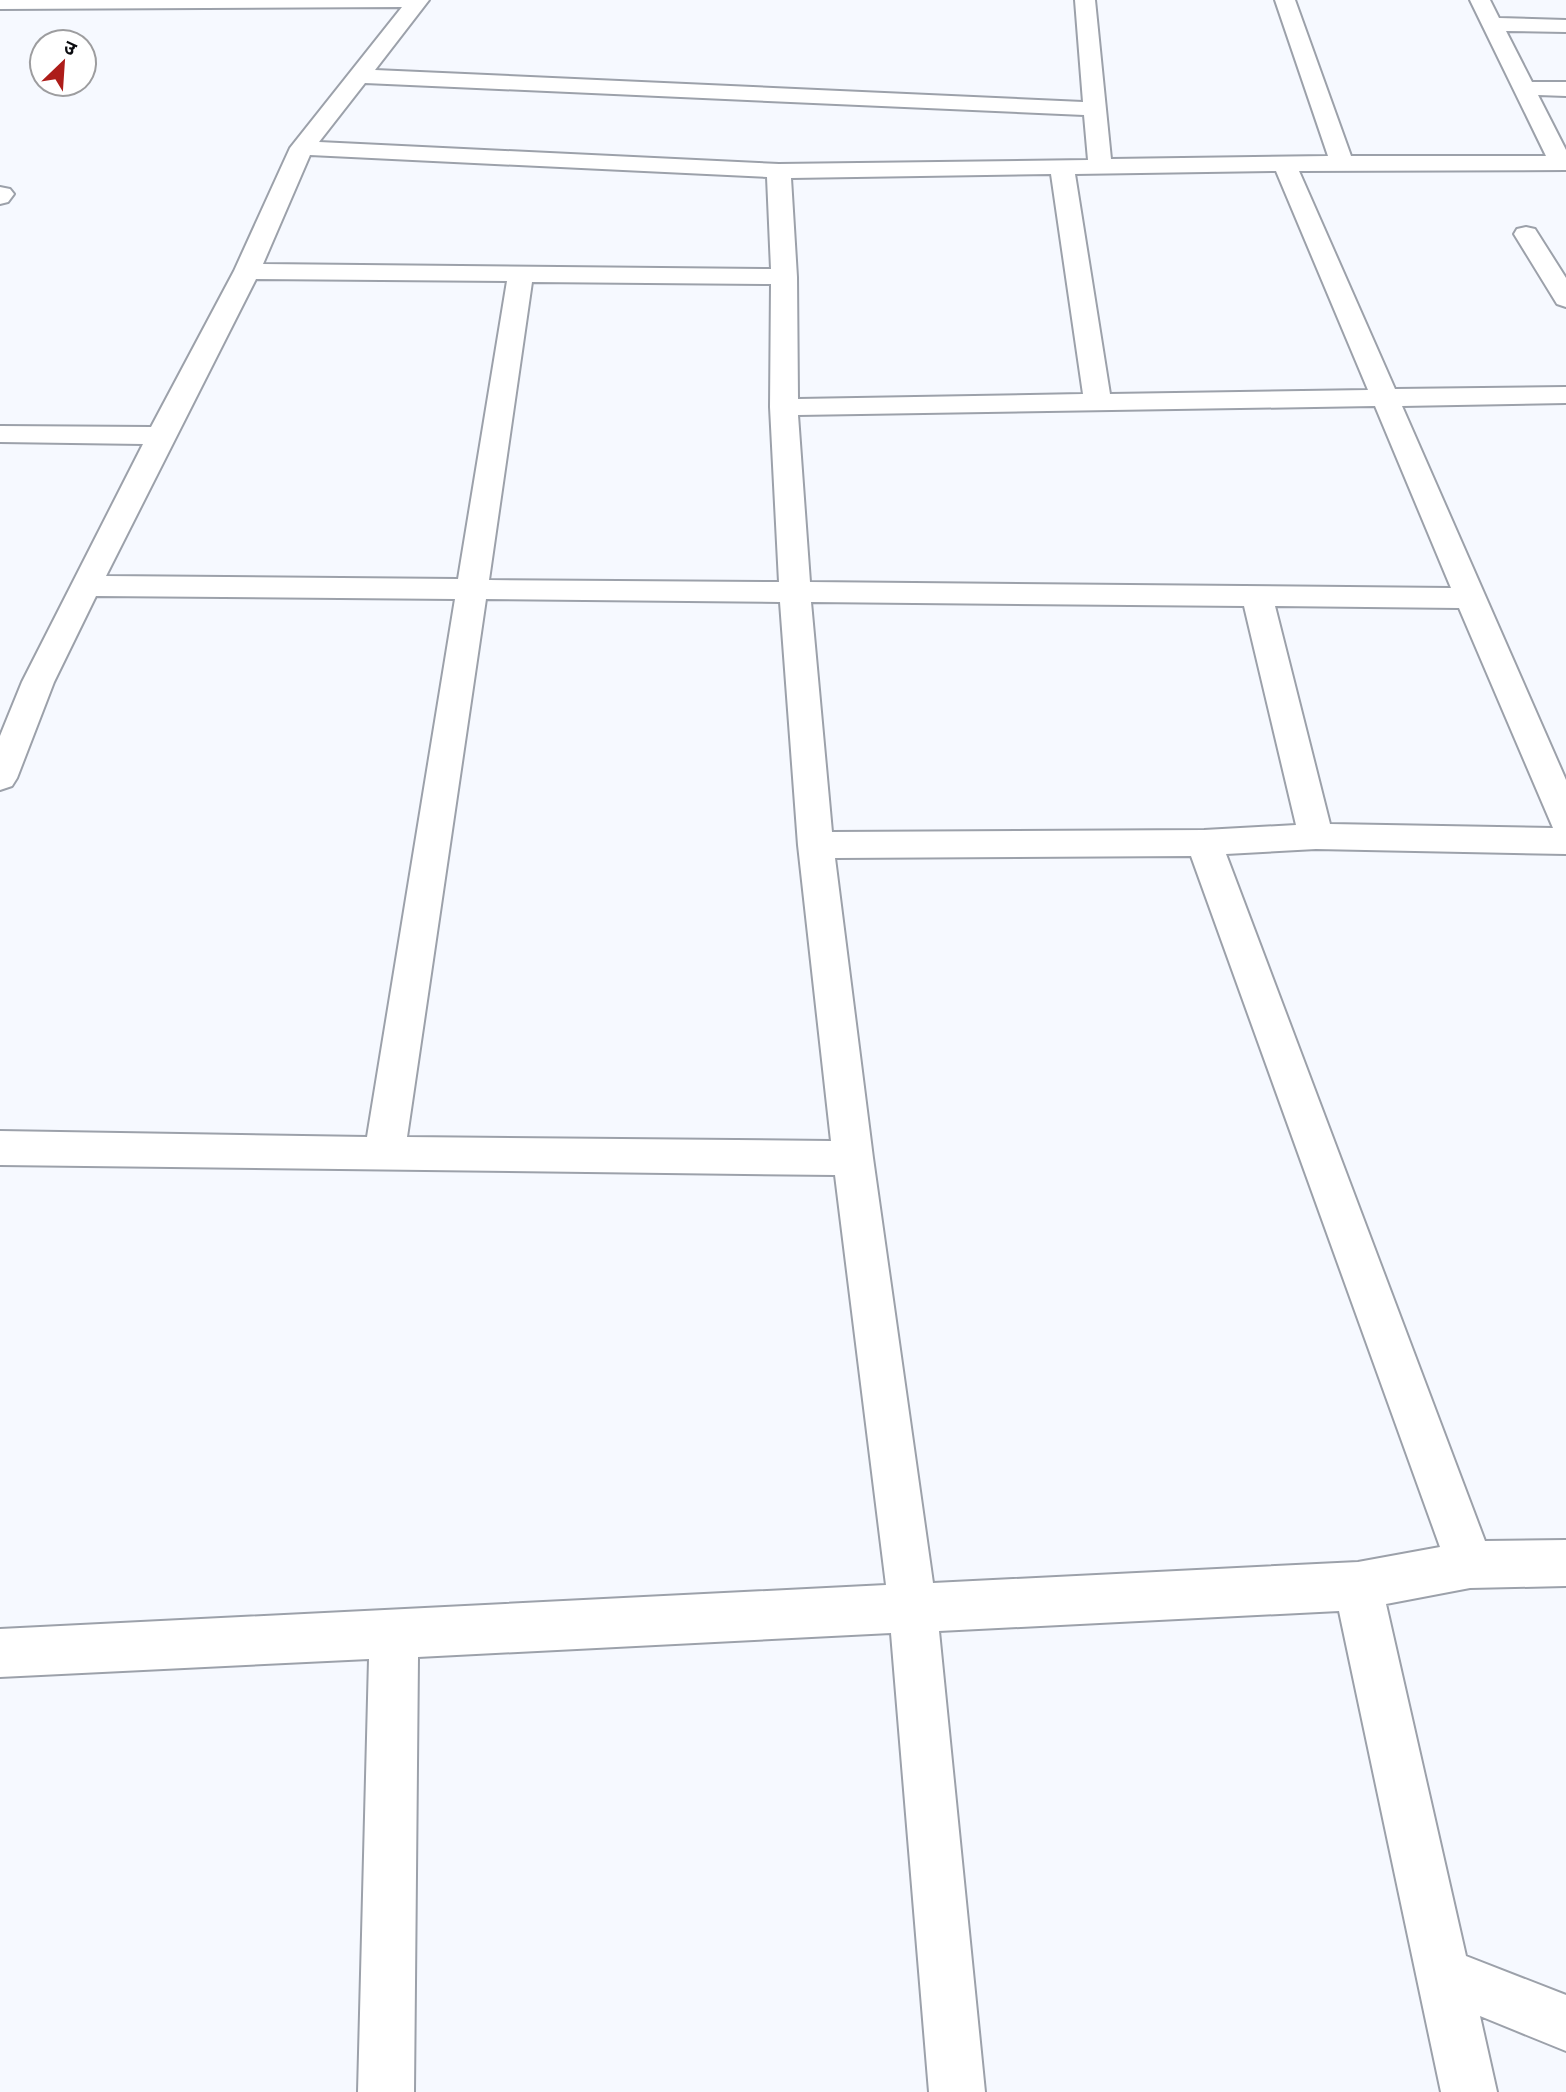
<svg xmlns="http://www.w3.org/2000/svg" width="1566" height="2092" font-family="'Times New Roman','Noto Sans Devanagari',serif">
  <style>
    .lines { fill: none; stroke-linecap: round; stroke-linejoin: round }
    .minor-casing { stroke: #9ca1aa; stroke-width: 4 }
    .minor { fill: #fff; fill-rule: evenodd }
  </style>
  <rect width="100%" height="100%" fill="#f6f9ff"/>
  <g class="lines">
    <g class="minor-casing">
      <path id="minor" d="M0,0H429L375,70L1083,102L1075,0H1095L1111,159L1328,156L1275,0H1295L1351,156H1546L1470,0H1490L1499,18L1566,20V32L1506,31L1532,82H1566V96L1538,95L1566,150V170L1299,171L1395,389L1566,387V403L1402,406L1566,780V854L1316,849L1226,854L1485,1541L1566,1540V1586L1470,1588L1386,1604L1466,1956L1566,1995V2051L1480,2016L1497,2092H1441L1339,1611L939,1631L985,2092H929L891,1633L418,1657L414,2092H358L369,1659L0,1677V1629L886,1585L835,1175L0,1165V1131L367,1137L455,599L96,596L54,682L17,778L12,786L0,790V736L22,682L143,444L0,442V426L151,427L234,271L290,148L402,7L0,9ZM365,83L1084,115L1088,160L779,164L319,142ZM310,155L767,177L771,269L263,264ZM1276,171L1368,390L1110,394L1075,174ZM1051,174L1083,394L798,399L797,277L791,178ZM256,279L507,281L458,579L106,576ZM532,282L771,284L770,407L779,582L489,580ZM1375,406L1451,588L810,582L798,415ZM486,599L780,602L798,845L831,1141L407,1137ZM811,602L1244,606L1296,825L1204,830L832,832ZM1275,606L1459,608L1553,828L1330,824ZM1191,856L1440,1547L1358,1562L933,1583L873,1158L835,858Z
        M0,187L10,189L14,194L8,202L0,204Z
        M1526,227L1535,229L1566,278V307L1557,304L1514,234L1517,229Z"/>
    </g>
    <use href="#minor" class="minor"/>
  </g>
  <g transform="translate(63 63) rotate(25)"><circle r="33" fill="#ffffff" stroke="#9d9d9f" stroke-width="2"/>
  <path d="M0-5L12 26L0 18L-12 26Z" fill="#ad1c19"/>
  <text y="-10" font-size="19" font-weight="bold" text-anchor="middle" fill="#0a0b0f">उ</text>
  </g>
</svg>
